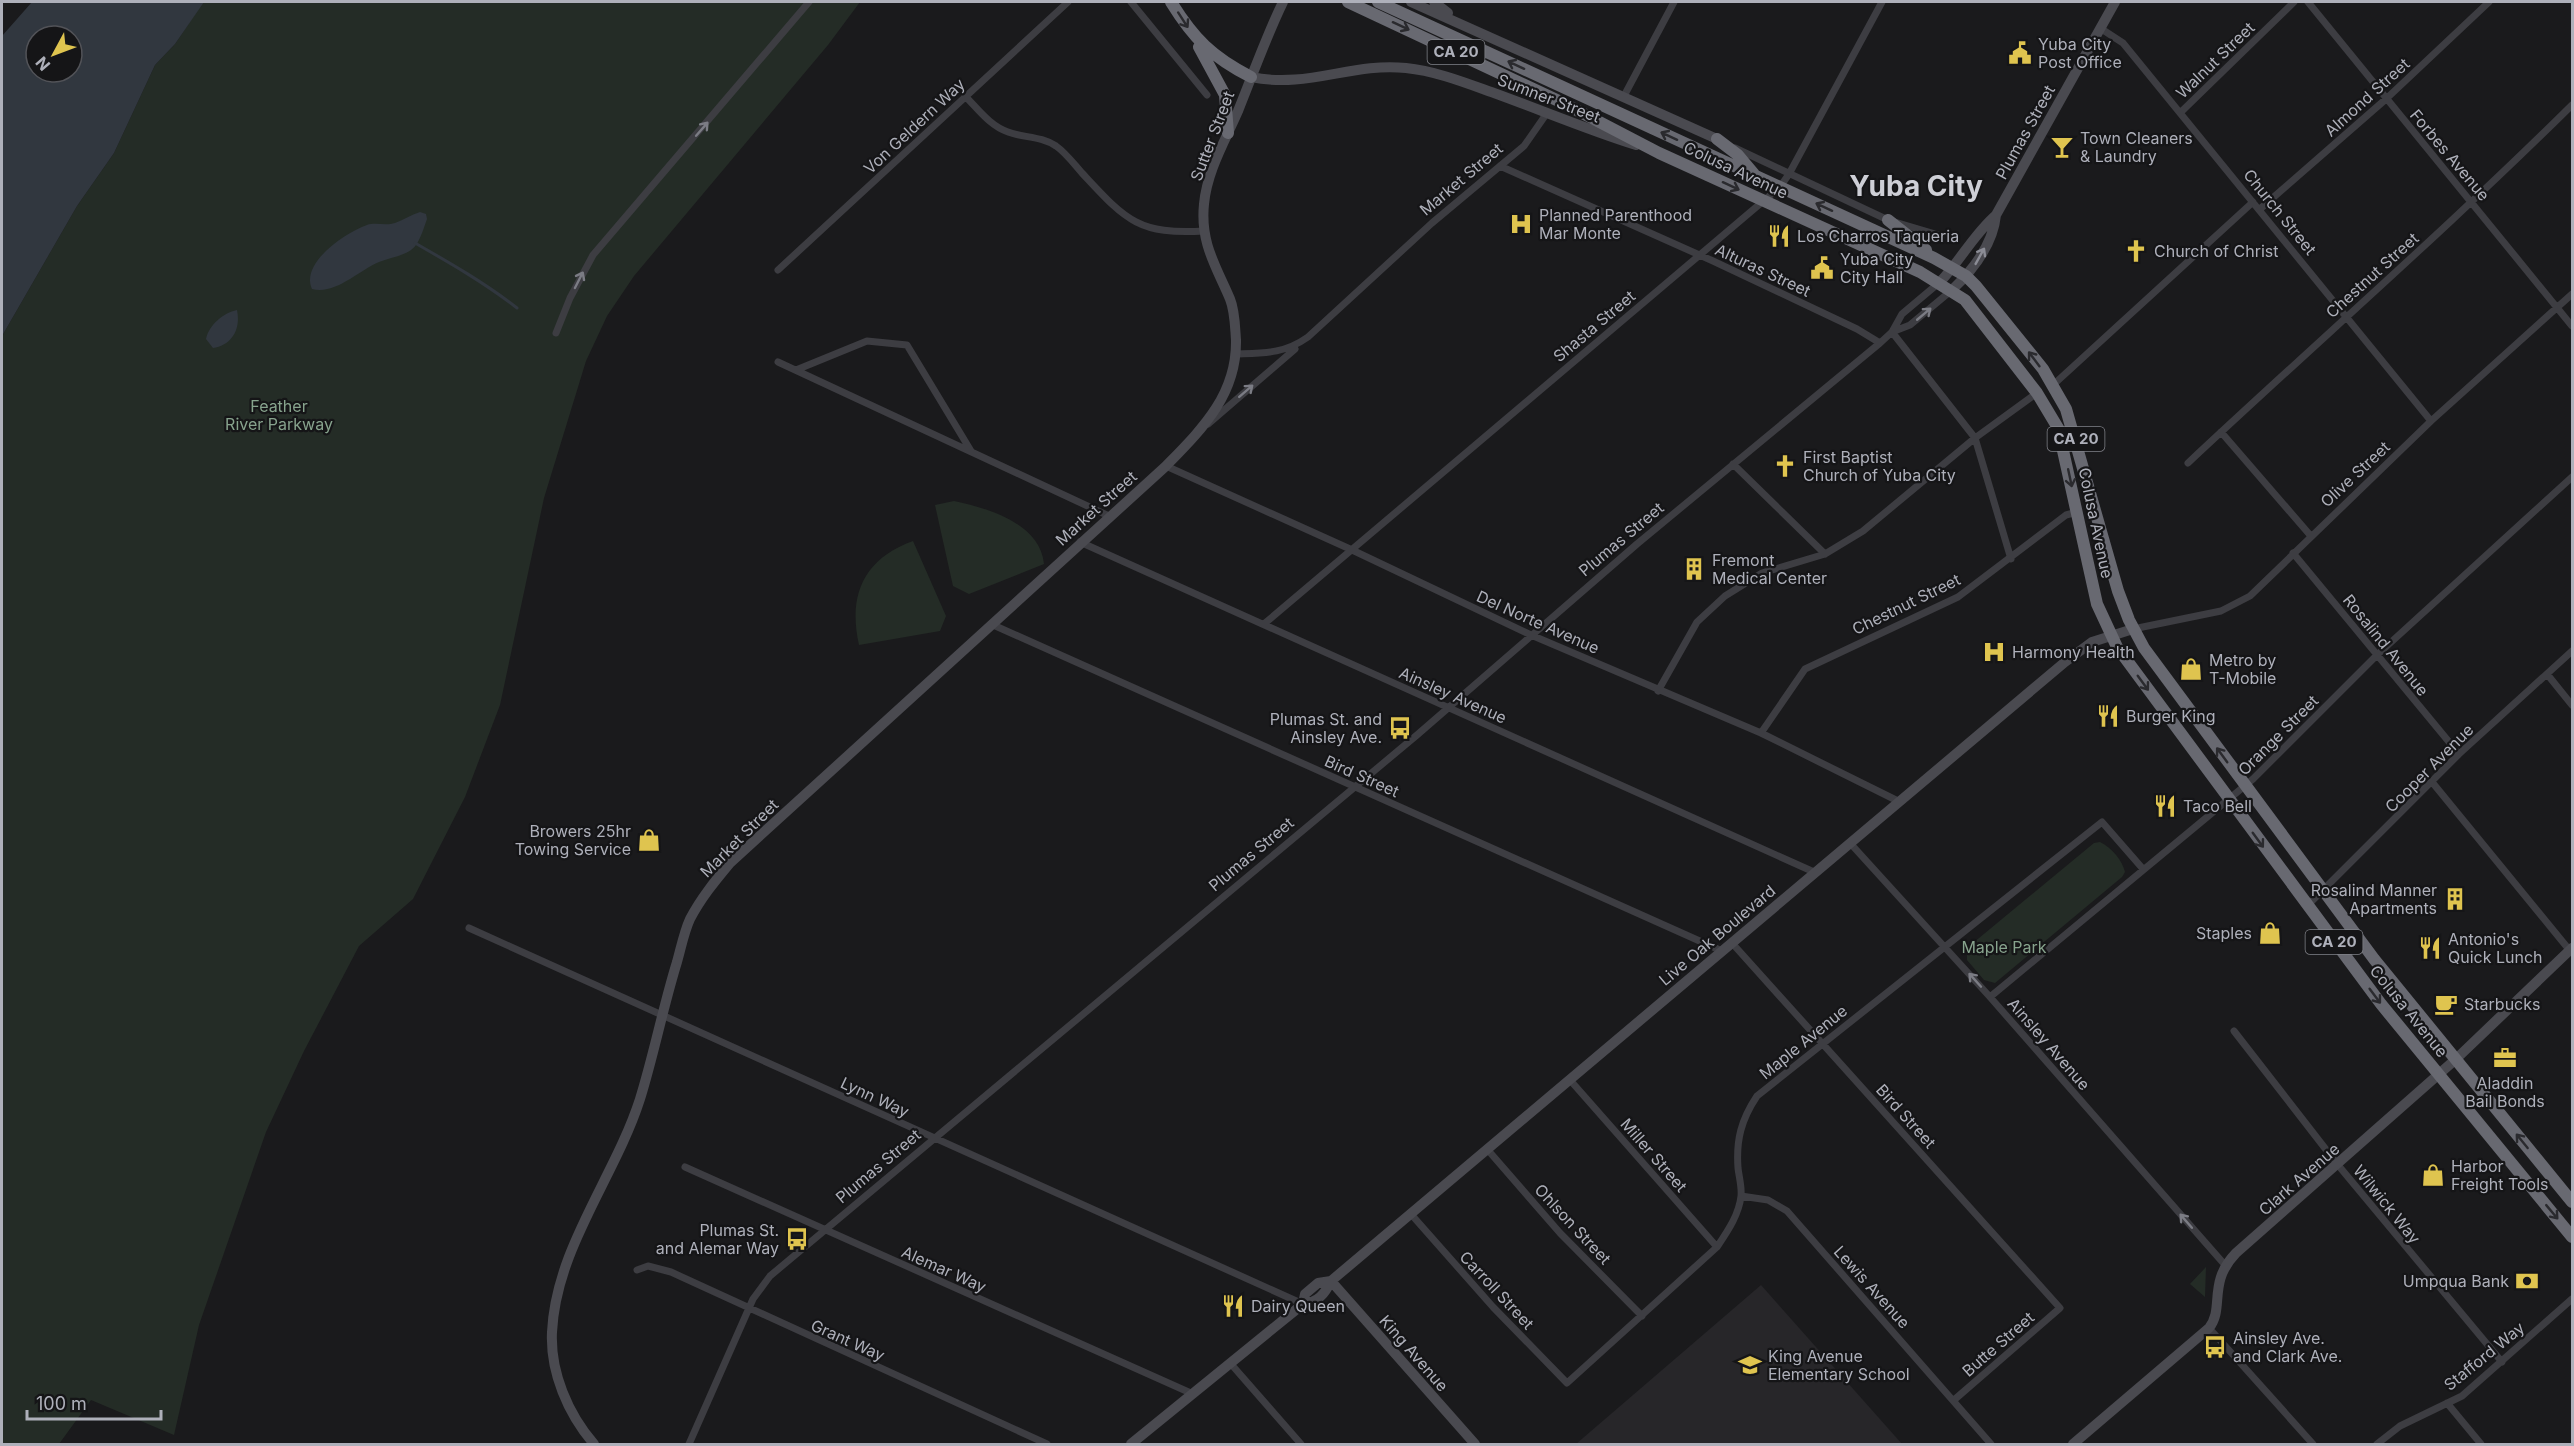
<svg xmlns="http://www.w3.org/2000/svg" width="2574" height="1446" font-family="Inter,sans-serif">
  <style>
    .built { fill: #272629 }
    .green { fill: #242c26 }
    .water { fill: #31373f; fill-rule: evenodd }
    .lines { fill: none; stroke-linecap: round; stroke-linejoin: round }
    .stream { stroke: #31373f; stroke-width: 3 }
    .street { stroke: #3d3d42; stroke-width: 7 }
    .secondary { stroke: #4a4a50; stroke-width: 10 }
    .highway { stroke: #686971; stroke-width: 12 }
    .oneway { stroke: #2a2a2e }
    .oneway2 { stroke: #7b7c84 }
    .oneway3 { stroke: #8b8c95 }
    .labels { text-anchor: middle; stroke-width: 4.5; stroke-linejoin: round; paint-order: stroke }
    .shield { fill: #151517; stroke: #808289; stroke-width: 1.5 }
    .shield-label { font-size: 15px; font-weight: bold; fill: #aeb0ba }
    .poi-label { font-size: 16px; fill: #aeb0ba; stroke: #151517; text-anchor: start }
    .street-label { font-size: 16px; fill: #aeb0ba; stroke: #151517 }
    .park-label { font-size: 16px; fill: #87a38d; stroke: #151517 }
    .town-label { font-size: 28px; font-weight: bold; fill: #cecfd6; stroke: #151517 }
  </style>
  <rect width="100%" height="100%" fill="#1a1a1c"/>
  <path class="built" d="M1761,1285L1902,1444H1576Z"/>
  <path class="green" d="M203,2H860L828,45L634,276L607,316L586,361L544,498L500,705L465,797L413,899L359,946L304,1051L266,1132L199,1325L174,1435L91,1400L59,1444H2V336L77,206L114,153L155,65L175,44Z
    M954,501C987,508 1040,523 1044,564L969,594L953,586L935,505Z
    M913,541L946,616L940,631L859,645C848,596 863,559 913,541Z
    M2100,842C2112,848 2122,860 2125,872L2122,877L1995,983L1984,980L1967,960V948L2094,843Z
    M2206,1267L2205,1297L2190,1284Z"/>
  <path class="water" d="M32,2H204L175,44L155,65L114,153L77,206L2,336V36ZM36,36H72V72H36Z
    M420,212L426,214L427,219C424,227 421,238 416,245C408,256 391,257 379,262C359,270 336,295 312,289C300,263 345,233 367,225C375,222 386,226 395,223C403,220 411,215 420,212Z
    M237,310C241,329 232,345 213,348L206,339C209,325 223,313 237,310Z"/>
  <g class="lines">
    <path class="stream" d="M415,243C450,263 485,283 517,308"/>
    <path class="street" d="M1131,2L1207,95
      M2308,2L2572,326
      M2100,28L2123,43L2431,421
      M965,96C978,109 990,126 1008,132C1024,138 1041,136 1056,146C1066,153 1074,164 1082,173C1125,219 1137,235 1204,231
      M1624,96L1674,2
      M2181,112L2294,2
      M1735,148L1888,220L1942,236
      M1500,166L1713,261L1857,329L1880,343
      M2260,209L2386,99L2489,2
      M778,270L1068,2
      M1892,332L1975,438L2011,559
      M1892,332L1910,325L1952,290
      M556,333L570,298L593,255L809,2
      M1236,354C1264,353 1284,354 1308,337L1432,223L1524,146L1547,113
      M778,362L1109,516
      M796,370L867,341L907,345L971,451
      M2053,385L2253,202
      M1208,424L1295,349
      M2221,432L2310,535
      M2188,463C2316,343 2448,228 2572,105
      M1733,464L1825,554
      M1166,466L1350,549L1531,635L1761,733L1900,802
      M1080,542L1814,872
      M2293,553L2459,754
      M991,624L1722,951
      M1264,624L1780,187L1789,174L1882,2
      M2133,629L2221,611L2250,596L2431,421L2572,294
      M2547,674L2572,705
      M1658,691L1697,622L1725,596L1762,573L1825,554L1863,531L1975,438L2037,393
      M1761,733L1805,669L1958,597L2066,515L2077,512
      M2432,782L2571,952
      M1850,843L1990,997L2225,1265
      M2307,906L2459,754L2572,651
      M469,928L1303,1304
      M1732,943L2060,1308L1954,1400
      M1990,997L2253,779L2377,655L2572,477
      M2234,1031L2338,1165L2502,1362
      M1570,1080L1717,1247
      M1487,1149L1560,1233L1642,1316
      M685,1167L1193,1394
      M1741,1196L1768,1200L1787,1211L1991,1444
      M1410,1213L1493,1307L1567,1383L1717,1247C1727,1232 1739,1215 1741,1196C1742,1187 1739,1177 1738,1168C1736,1140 1741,1120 1757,1096L2102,822L2143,869
      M637,1270L648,1266L671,1272L1047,1444
      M2209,1328L2313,1444
      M1231,1364L1301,1444
      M2447,1403L2481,1444
      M689,1444L753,1299L770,1276L1417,735L1637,544L1880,343L1892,332L1902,314L1940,282
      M2377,1444L2400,1426L2462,1396L2572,1299"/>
    <path class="secondary" d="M1411,2L1717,139
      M1434,2L1448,13
      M1251,77C1308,89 1352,62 1406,68C1436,71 1466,83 1494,93C1541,110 1588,130 1636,145
      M1940,282C1960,261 1974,234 1996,215L2115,2
      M1952,290C1973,270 1993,245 1996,215
      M1331,1281L1475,1444
      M1303,1304L1305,1294L1318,1283L1331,1281
      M594,1444C568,1414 550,1372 552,1332C556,1248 615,1177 640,1099C654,1054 663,1007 677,962C681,948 684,932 690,919C701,898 715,881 730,863L1166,466C1202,429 1237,395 1236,340C1235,327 1235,311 1230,299C1216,266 1200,243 1204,204C1207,171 1225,141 1238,111C1253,74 1266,37 1283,2
      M1131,1444L1303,1304C1318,1302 1325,1294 1331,1281L2065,662L2092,642L2133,629
      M2073,1444L2209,1328C2225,1308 2207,1283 2236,1253L2456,1059L2572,948"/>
    <path class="highway" d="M1171,2C1194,39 1212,57 1251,77
      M1348,2L1563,103L1659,153L1920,272L1965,300L2037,393L2058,428L2097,604L2117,647L2381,1004L2572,1237
      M1378,2L1934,258L1966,276L1976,286L2043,369L2066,409L2118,591L2129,620L2144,648L2374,959L2572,1202
      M1199,47L1225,95L1228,133
      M1717,139L1738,155L1754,174
      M1888,220L1926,250"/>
  </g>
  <defs><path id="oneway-shaft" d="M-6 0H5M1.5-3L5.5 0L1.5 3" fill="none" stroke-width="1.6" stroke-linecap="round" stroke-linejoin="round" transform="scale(1.5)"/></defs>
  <g class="oneway">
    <use href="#oneway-shaft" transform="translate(1183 20) rotate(57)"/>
    <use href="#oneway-shaft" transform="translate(1401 26) rotate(25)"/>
    <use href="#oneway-shaft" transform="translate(1516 65) rotate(-155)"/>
    <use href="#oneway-shaft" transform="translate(1669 136) rotate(-155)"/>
    <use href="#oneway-shaft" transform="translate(1731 186) rotate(25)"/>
    <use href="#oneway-shaft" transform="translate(1824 207) rotate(-155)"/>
    <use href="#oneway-shaft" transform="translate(2034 359) rotate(-127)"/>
    <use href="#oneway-shaft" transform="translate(2070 478) rotate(78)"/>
    <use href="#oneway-shaft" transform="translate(2143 683) rotate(54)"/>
    <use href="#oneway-shaft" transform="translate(2222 755) rotate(-126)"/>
    <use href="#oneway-shaft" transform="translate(2258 840) rotate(54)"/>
    <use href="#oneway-shaft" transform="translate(2375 996) rotate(53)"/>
    <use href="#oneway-shaft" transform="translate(2522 1141) rotate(-129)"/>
    <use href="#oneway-shaft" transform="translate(2552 1212) rotate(50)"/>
  </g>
  <g class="oneway2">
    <use href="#oneway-shaft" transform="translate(702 129) rotate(-49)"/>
    <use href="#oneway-shaft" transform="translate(579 280) rotate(-63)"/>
    <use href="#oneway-shaft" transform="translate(1924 314) rotate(-40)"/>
    <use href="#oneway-shaft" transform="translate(1246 391) rotate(-41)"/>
    <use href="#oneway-shaft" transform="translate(1975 980) rotate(-132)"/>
    <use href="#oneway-shaft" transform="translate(2186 1221) rotate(-131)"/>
  </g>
  <use class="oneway3" href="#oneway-shaft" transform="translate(1980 256) rotate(-61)"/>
  <defs>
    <g id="civic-bare" transform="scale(1.8)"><path d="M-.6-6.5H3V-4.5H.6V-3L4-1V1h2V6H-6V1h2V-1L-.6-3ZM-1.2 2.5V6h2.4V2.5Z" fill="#dfc44f" stroke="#151517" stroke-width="2.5" paint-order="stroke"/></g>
    <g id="bar-bare" transform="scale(1.8)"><path d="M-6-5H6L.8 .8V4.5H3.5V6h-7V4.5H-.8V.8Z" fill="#dfc44f" stroke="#151517" stroke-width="2.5" paint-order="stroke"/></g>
    <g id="hospital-bare" transform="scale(1.8)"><path d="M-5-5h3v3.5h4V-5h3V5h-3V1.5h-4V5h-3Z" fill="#dfc44f" stroke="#151517" stroke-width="2.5" paint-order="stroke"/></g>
    <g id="restaurant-bare" transform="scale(1.8)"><path d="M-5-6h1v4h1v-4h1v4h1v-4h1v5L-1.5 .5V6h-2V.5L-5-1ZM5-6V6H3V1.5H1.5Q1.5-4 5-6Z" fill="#dfc44f" stroke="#151517" stroke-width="2.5" paint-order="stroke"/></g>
    <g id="church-bare" transform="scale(1.8)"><path d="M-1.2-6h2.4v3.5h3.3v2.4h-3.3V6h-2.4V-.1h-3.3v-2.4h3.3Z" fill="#dfc44f" stroke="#151517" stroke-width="2.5" paint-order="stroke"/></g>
    <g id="building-bare" transform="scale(1.8)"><path d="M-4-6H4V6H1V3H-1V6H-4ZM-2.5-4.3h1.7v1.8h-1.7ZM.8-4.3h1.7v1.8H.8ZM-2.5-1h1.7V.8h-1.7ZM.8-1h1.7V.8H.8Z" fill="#dfc44f" stroke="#151517" stroke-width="2.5" paint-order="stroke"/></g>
    <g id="shop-bare" transform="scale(1.8)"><path d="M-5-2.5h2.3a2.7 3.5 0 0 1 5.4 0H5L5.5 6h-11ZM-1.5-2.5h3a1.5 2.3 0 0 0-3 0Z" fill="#dfc44f" stroke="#151517" stroke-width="2.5" paint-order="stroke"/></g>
    <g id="bus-bare" transform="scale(1.8)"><path d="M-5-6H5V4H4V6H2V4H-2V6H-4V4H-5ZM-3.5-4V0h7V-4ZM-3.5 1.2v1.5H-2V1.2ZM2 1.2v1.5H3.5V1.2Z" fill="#dfc44f" stroke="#151517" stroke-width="2.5" paint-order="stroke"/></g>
    <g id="cafe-bare" transform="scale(1.8)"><path d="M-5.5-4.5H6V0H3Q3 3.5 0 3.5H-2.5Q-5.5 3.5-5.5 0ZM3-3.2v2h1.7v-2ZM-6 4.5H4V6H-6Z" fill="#dfc44f" stroke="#151517" stroke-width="2.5" paint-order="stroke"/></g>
    <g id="office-bare" transform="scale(1.8)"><path d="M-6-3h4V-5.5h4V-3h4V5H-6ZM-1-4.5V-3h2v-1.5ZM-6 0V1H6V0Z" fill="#dfc44f" stroke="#151517" stroke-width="2.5" paint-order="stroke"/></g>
    <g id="bank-bare" transform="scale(1.8)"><path d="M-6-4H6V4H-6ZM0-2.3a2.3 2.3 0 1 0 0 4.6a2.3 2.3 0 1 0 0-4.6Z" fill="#dfc44f" stroke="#151517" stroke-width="2.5" paint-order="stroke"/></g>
    <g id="school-bare" transform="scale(1.8)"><path d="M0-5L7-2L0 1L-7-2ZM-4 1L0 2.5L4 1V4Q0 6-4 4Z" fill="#dfc44f" stroke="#151517" stroke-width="2.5" paint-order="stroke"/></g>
  </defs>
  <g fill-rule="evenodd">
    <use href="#civic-bare" x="2020" y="53"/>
    <use href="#bar-bare" x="2062" y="147"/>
    <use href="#hospital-bare" x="1521" y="224"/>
    <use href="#restaurant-bare" x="1779" y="236"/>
    <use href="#church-bare" x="2136" y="251"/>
    <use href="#civic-bare" x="1822" y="268"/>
    <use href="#church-bare" x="1785" y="466"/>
    <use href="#building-bare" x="1694" y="569"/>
    <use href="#hospital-bare" x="1994" y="652"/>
    <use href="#shop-bare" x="2191" y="669"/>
    <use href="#restaurant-bare" x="2108" y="716"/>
    <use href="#bus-bare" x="1400" y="728"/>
    <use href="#restaurant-bare" x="2165" y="806"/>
    <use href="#shop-bare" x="649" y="840"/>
    <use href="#building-bare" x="2455" y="899"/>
    <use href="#shop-bare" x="2270" y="933"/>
    <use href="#restaurant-bare" x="2430" y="948"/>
    <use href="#cafe-bare" x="2446" y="1004"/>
    <use href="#office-bare" x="2505" y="1058"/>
    <use href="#shop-bare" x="2433" y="1175"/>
    <use href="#bus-bare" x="797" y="1239"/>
    <use href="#bank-bare" x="2527" y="1281"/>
    <use href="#restaurant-bare" x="1233" y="1306"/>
    <use href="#bus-bare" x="2215" y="1347"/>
    <use href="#school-bare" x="1750" y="1365"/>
  </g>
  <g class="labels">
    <g class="shield">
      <rect x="1427.5" y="40" width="57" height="24" rx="4.5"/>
      <rect x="2047.5" y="427" width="57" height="24" rx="4.5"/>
      <rect x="2305.5" y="930" width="57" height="24" rx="4.5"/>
    </g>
    <g class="shield-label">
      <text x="1456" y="57">CA 20</text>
      <text x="2076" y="444">CA 20</text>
      <text x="2334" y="947">CA 20</text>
    </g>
    <g class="poi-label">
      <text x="2038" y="50">Yuba City<tspan x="2038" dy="18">Post Office</tspan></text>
      <text x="2080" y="144">Town Cleaners<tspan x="2080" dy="18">&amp; Laundry</tspan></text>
      <text x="1539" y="221">Planned Parenthood<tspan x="1539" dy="18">Mar Monte</tspan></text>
      <text x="1797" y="242">Los Charros Taqueria</text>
      <text x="2154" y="257">Church of Christ</text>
      <text x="1840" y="265">Yuba City<tspan x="1840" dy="18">City Hall</tspan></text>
      <text x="1803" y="463">First Baptist<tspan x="1803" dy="18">Church of Yuba City</tspan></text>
      <text x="1712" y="566">Fremont<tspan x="1712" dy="18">Medical Center</tspan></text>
      <text x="2012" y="658">Harmony Health</text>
      <text x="2209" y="666">Metro by<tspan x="2209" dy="18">T-Mobile</tspan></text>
      <text x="2126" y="722">Burger King</text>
      <text x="1382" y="725" text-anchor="end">Plumas St. and<tspan x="1382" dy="18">Ainsley Ave.</tspan></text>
      <text x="2183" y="812">Taco Bell</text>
      <text x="631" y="837" text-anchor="end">Browers 25hr<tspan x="631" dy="18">Towing Service</tspan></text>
      <text x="2437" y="896" text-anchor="end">Rosalind Manner<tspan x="2437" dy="18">Apartments</tspan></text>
      <text x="2252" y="939" text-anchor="end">Staples</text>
      <text x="2448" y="945">Antonio's<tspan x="2448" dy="18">Quick Lunch</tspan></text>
      <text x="2464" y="1010">Starbucks</text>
      <text x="2505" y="1089" text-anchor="middle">Aladdin<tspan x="2505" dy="18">Bail Bonds</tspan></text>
      <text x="2451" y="1172">Harbor<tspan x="2451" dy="18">Freight Tools</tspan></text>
      <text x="779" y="1236" text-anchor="end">Plumas St.<tspan x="779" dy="18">and Alemar Way</tspan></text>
      <text x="2509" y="1287" text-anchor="end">Umpqua Bank</text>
      <text x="1251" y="1312">Dairy Queen</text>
      <text x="2233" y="1344">Ainsley Ave.<tspan x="2233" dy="18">and Clark Ave.</tspan></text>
      <text x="1768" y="1362">King Avenue<tspan x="1768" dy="18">Elementary School</tspan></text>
    </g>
    <g class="street-label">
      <text transform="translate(2215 60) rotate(-44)" y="6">Walnut Street</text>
      <text transform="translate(2367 97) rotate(-42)" y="6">Almond Street</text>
      <text transform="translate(1549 98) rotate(21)" y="6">Sumner Street</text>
      <text transform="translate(914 126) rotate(-43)" y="6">Von Geldern Way</text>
      <text transform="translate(2025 132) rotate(-61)" y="6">Plumas Street</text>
      <text transform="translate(1212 136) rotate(-69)" y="6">Sutter Street</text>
      <text transform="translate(2450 155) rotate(50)" y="6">Forbes Avenue</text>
      <text transform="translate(1736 170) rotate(25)" y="6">Colusa Avenue</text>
      <text transform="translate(1461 179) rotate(-40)" y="6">Market Street</text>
      <text transform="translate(2280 212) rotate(51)" y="6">Church Street</text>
      <text transform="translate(1763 270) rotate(25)" y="6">Alturas Street</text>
      <text transform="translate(2372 275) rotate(-42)" y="6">Chestnut Street</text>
      <text transform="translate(1594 326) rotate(-40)" y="6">Shasta Street</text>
      <text transform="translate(2355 474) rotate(-43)" y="6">Olive Street</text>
      <text transform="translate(1096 508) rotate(-42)" y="6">Market Street</text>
      <text transform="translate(2096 523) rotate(78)" y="6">Colusa Avenue</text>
      <text transform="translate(1621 539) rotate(-40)" y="6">Plumas Street</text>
      <text transform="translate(1906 604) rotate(-26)" y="6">Chestnut Street</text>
      <text transform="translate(1538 622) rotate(24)" y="6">Del Norte Avenue</text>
      <text transform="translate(2386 645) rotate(51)" y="6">Rosalind Avenue</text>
      <text transform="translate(1453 695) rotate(24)" y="6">Ainsley Avenue</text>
      <text transform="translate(2278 735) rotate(-45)" y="6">Orange Street</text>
      <text transform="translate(2429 768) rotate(-45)" y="6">Cooper Avenue</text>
      <text transform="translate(1362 776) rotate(24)" y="6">Bird Street</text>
      <text transform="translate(739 838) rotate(-45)" y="6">Market Street</text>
      <text transform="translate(1251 854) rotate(-40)" y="6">Plumas Street</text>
      <text transform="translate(1717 935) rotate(-40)" y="6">Live Oak Boulevard</text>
      <text transform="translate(2409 1011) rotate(51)" y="6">Colusa Avenue</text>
      <text transform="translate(1803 1042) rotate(-39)" y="6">Maple Avenue</text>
      <text transform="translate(2049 1044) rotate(49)" y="6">Ainsley Avenue</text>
      <text transform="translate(875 1097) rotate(25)" y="6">Lynn Way</text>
      <text transform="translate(1906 1116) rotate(48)" y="6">Bird Street</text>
      <text transform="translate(1654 1155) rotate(49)" y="6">Miller Street</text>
      <text transform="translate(878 1166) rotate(-40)" y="6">Plumas Street</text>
      <text transform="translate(2299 1179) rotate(-41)" y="6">Clark Avenue</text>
      <text transform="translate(2387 1204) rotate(51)" y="6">Wilwick Way</text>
      <text transform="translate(1573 1224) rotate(47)" y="6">Ohlson Street</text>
      <text transform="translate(944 1269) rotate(24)" y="6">Alemar Way</text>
      <text transform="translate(1872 1287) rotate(48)" y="6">Lewis Avenue</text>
      <text transform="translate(1497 1290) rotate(47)" y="6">Carroll Street</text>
      <text transform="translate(848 1340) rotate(24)" y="6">Grant Way</text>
      <text transform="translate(1998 1344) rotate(-41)" y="6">Butte Street</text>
      <text transform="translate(1414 1353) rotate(49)" y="6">King Avenue</text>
      <text transform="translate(2484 1356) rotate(-39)" y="6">Stafford Way</text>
    </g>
    <g class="park-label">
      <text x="279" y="412">Feather<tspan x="279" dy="18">River Parkway</tspan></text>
      <text x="2004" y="953">Maple Park</text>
    </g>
    <g class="town-label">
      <text x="1916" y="196">Yuba City</text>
    </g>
  </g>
  <rect width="2574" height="1446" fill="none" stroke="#aeb0ba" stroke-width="6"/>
  <g transform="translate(54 54) rotate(229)"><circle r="28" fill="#151517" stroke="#525358" stroke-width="1.5"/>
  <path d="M0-4.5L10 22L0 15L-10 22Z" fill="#dfc44f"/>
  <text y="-9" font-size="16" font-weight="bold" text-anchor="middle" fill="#aeb0ba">N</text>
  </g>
  <path d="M27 1410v9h134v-9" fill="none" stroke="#aeb0ba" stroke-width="3"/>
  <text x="36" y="1410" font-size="18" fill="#aeb0ba" stroke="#151517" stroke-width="4.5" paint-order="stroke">100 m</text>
</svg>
